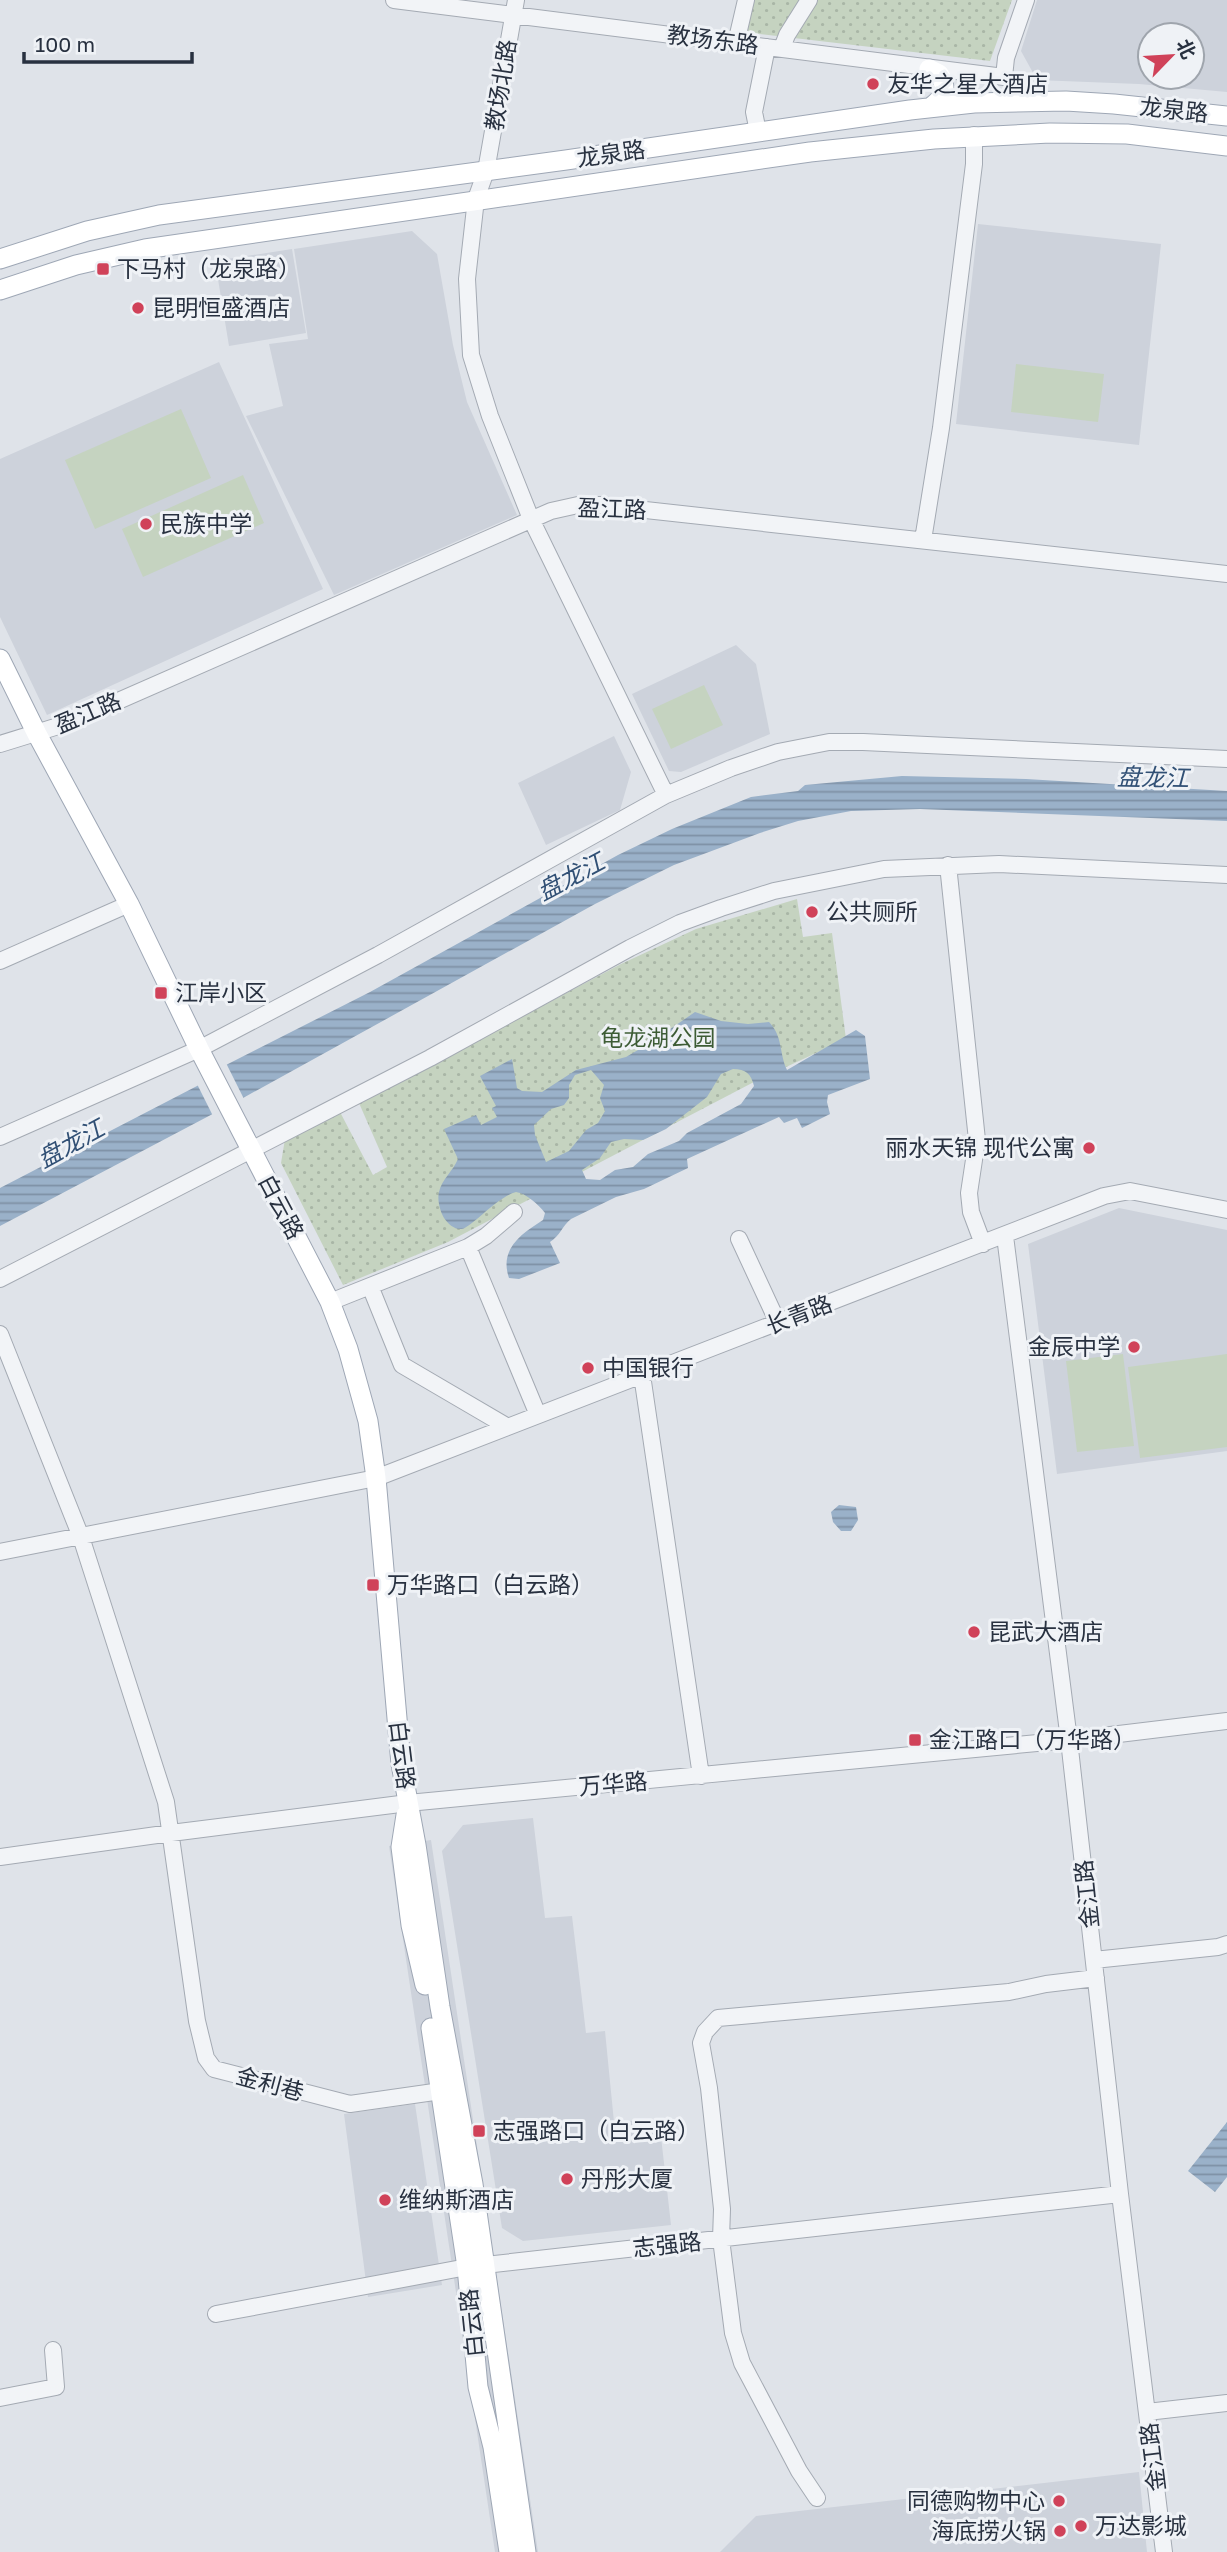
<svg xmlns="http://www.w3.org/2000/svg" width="1227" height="2552" font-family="'Golos Text','Noto Sans SC',sans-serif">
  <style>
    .built { fill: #cdd2db; fill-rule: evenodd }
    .grass { fill: url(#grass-dots) }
    .garden { fill: #c5d3c0 }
    .water { fill: url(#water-rules); fill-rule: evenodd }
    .pier { fill: #dfe3e9 }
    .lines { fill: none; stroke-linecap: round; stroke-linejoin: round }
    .minor-casing { stroke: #a4aab3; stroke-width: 18 }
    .major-casing { stroke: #9ea7b5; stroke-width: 21 }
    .minor { stroke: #f2f4f7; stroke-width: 16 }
    .major { stroke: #fff; stroke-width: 19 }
    .poi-dot { fill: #d04259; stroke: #eff2f6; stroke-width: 2.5 }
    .labels { text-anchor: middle; stroke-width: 6; stroke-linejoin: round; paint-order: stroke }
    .street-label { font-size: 23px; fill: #283140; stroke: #eff2f6 }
    .poi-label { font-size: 23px; fill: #283140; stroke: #eff2f6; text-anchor: start }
    .park-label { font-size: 23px; fill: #3d5c35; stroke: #eff2f6 }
    .water-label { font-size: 24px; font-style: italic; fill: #315075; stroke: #eff2f6 }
  </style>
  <defs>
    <pattern id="grass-dots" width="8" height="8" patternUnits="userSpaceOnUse" patternTransform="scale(1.75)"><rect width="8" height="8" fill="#c5d3c0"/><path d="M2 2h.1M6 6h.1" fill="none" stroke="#a9b6a6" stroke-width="1.8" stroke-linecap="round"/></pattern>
    <pattern id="water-rules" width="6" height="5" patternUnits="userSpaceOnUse" patternTransform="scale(1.75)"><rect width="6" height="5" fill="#9ab1c9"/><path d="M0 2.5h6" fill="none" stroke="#7e91a5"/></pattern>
  </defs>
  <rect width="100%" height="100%" fill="#dfe3e9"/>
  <path class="built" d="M1037,0H1227V92L1139,84L1037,80L1021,51ZM1150,35H1192V77H1150Z
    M978,224L1161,244L1139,445L956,424Z
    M412,231L437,254L453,345L467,402L517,515L334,595L246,416L283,406L269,344L308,339L294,249Z
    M292,249L306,333L229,346L215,261Z
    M219,362L323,589L47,715L0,617V459Z
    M736,645L756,664L770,734L681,772L669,771L632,694Z
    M614,736L631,772L620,810L546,845L518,783Z
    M1119,1208L1227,1230V1451L1057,1474L1028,1244Z
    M533,1818L545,1918L572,1916L586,2033L605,2031L614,2122L659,2119L671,2225L523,2241L502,2228L442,1851L463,1825Z
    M431,1840L538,2552H495L389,1846Z
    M415,2104L442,2285L368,2297L344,2114Z
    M1139,2472L1147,2552H720L756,2516Z"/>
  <path class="grass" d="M751,0H1012L990,61L743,32Z
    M797,899L803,937L832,933L846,1039L752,1083L448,1242L343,1285L281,1163L285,1139L340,1112L373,1175L387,1167L359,1103L621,964L696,929Z"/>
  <path class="garden" d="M1016,364L1104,374L1098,422L1011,412Z
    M181,409L211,478L95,529L65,460Z
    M243,475L264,523L143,577L122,529Z
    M704,685L723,725L671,749L652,709Z
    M1123,1354L1134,1446L1077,1452L1066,1361Z
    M1227,1354V1447L1140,1458L1128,1367Z"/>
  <path class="water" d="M902,776L1026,779L1227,791V821L920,809L851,811L798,821L760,833L674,865L595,904L243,1098L0,1226V1188L197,1086L226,1065L370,992L618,855L672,829L751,797L798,791L805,785Z
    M695,1012L721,1021L748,1024L769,1022C783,1036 779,1053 787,1070L856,1030L865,1036L870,1079L828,1095L827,1102L830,1114L802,1128L797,1118L784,1123L779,1117L687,1159L688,1168L644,1189L616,1197L571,1219C562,1226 560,1236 550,1242L560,1263L519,1279L509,1278C499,1249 521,1234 543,1220L545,1213C538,1204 527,1194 516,1192C497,1197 472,1227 462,1229C455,1230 448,1224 444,1218C440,1211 437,1200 439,1192C442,1179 453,1171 458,1159L444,1129L476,1115L481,1125L497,1117L492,1108L496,1106L480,1076L512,1059L517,1088L522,1091L542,1092L576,1070L626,1057L638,1050L653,1035L663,1034ZM733,1069C746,1069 751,1074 754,1086L741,1104L687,1133L679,1141L648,1154L633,1167L615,1170L600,1180L586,1179L582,1170L600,1158L611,1142L624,1139L643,1140L666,1129L707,1097L721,1074ZM591,1070L604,1085L600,1098L605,1111L598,1123L586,1130L569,1151L546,1162L535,1135L534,1125L551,1109L564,1105L569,1098V1085L575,1075Z
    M839,1505L856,1507L858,1520L851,1531H841L833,1522L831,1512Z
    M1227,2122V2177L1215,2192L1188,2171Z"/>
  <path class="pier" d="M225,1061L245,1101L213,1116L196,1082Z"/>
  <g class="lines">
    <g class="minor-casing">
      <path id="minor" d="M394,0L1004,77
        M516,0L486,171L476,199L467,279L471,355L490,416L531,519L666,795
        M736,43L746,0
        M782,48L787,35L809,0
        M1004,77L1006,58L1026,0
        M758,132L754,112L767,47
        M923,540L941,428L974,164V135
        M0,744L68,723L551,511L578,505H600L1227,574
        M948,865L977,1140L969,1193L971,1212L983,1244
        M0,961L129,904
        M0,1137L199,1049L378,955L666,795L731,768L778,752L829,742H863L1227,759
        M1005,1236L1069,1740L1120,2194L1164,2552
        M739,1239L778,1323
        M468,1247L486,1236L514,1212
        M0,1279L430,1058L630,948L680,923L721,908L774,891L884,869L999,864L1227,875
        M370,1286L402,1365L508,1427
        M330,1302L468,1247L538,1415
        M0,1334L81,1537L166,1802L197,2021L206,2058L214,2069L350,2104L441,2091
        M642,1375L701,1776
        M0,1552L376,1478L1104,1196L1130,1191L1227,1210
        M0,1857L171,1833L408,1803L1069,1740L1227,1721
        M1094,1960L1218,1947L1227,1944
        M216,2314L467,2267L1120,2194
        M0,2398L56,2387L53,2350
        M1147,2412L1227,2403
        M817,2498L799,2471L742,2363L733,2333L721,2239L722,2209L709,2088L701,2043L705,2032L718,2018L1009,1992L1046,1984L1096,1978"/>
    </g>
    <g class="major-casing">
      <path id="major" d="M929,69L939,74C948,88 944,98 931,107
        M0,259L87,231L159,215L566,160L910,110L974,103L1066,101L1114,104L1227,116
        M0,290L76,265L145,249L810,152L934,139L1050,133L1127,134L1227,146
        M0,659L37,734L129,904L199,1049L330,1302L348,1349L368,1421L376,1478L401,1764L416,1845L440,2007L473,2184L526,2552
        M406,1815L401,1847L411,1925L425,1985
        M431,2028L467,2267L478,2387L493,2447L509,2552"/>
    </g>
    <use href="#minor" class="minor"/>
    <use href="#major" class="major"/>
  </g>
  <g class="poi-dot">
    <circle cx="873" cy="84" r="7"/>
    <rect x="96" y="262" width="14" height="14" rx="3.5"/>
    <circle cx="138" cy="308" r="7"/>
    <circle cx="146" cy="524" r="7"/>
    <circle cx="812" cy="912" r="7"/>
    <rect x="154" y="986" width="14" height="14" rx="3.5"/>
    <circle cx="1089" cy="1148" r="7"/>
    <circle cx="1134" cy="1347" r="7"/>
    <circle cx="588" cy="1368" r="7"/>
    <rect x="366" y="1578" width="14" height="14" rx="3.5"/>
    <circle cx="974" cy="1632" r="7"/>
    <rect x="908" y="1733" width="14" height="14" rx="3.5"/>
    <rect x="472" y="2124" width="14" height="14" rx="3.5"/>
    <circle cx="567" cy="2179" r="7"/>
    <circle cx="385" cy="2200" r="7"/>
    <circle cx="1059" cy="2501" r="7"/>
    <circle cx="1081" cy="2526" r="7"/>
    <circle cx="1060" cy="2531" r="7"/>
  </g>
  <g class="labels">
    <g class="street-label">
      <text transform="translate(713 40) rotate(7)" y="8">教场东路</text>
      <text transform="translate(501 85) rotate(-81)" y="8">教场北路</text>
      <text transform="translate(1174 110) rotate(6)" y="8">龙泉路</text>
      <text transform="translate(611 154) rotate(-8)" y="8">龙泉路</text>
      <text transform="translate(612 509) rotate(2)" y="8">盈江路</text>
      <text transform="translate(88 713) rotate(-23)" y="8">盈江路</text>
      <text transform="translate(281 1207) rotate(62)" y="8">白云路</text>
      <text transform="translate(799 1315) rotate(-21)" y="8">长青路</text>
      <text transform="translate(402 1755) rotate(83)" y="8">白云路</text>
      <text transform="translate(613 1784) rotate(-5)" y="8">万华路</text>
      <text transform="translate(1087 1894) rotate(-96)" y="8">金江路</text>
      <text transform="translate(270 2084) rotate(15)" y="8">金利巷</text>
      <text transform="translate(667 2245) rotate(-6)" y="8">志强路</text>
      <text transform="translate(472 2323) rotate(-96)" y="8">白云路</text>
      <text transform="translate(1153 2457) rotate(-97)" y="8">金江路</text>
    </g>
    <g class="poi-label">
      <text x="887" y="92">友华之星大酒店</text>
      <text x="117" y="277">下马村（龙泉路）</text>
      <text x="152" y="316">昆明恒盛酒店</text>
      <text x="160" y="532">民族中学</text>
      <text x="826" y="920">公共厕所</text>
      <text x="175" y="1001">江岸小区</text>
      <text x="1075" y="1156" text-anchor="end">丽水天锦 现代公寓</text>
      <text x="1120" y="1355" text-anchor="end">金辰中学</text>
      <text x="602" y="1376">中国银行</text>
      <text x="387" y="1593">万华路口（白云路）</text>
      <text x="988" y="1640">昆武大酒店</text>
      <text x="929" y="1748">金江路口（万华路）</text>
      <text x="493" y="2139">志强路口（白云路）</text>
      <text x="581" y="2187">丹彤大厦</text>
      <text x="399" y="2208">维纳斯酒店</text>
      <text x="1045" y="2509" text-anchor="end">同德购物中心</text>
      <text x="1095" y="2534">万达影城</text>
      <text x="1046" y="2539" text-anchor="end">海底捞火锅</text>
    </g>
    <g class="park-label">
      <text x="658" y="1046">龟龙湖公园</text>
    </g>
    <g class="water-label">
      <text transform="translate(1153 778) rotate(1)" y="8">盘龙江</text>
      <text transform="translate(571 877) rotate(-28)" y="8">盘龙江</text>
      <text transform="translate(71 1144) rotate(-29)" y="8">盘龙江</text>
    </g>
  </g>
  <g transform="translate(1171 56) rotate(65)"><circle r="33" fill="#eff2f6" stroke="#9fa5ad" stroke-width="2"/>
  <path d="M0-5L12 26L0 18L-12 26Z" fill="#d04259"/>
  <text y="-10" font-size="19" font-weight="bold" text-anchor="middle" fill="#283140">北</text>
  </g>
  <path d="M24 52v10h168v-10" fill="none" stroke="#283140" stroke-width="3.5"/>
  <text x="35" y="52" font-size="21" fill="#283140" stroke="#eff2f6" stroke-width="5" paint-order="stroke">100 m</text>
</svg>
